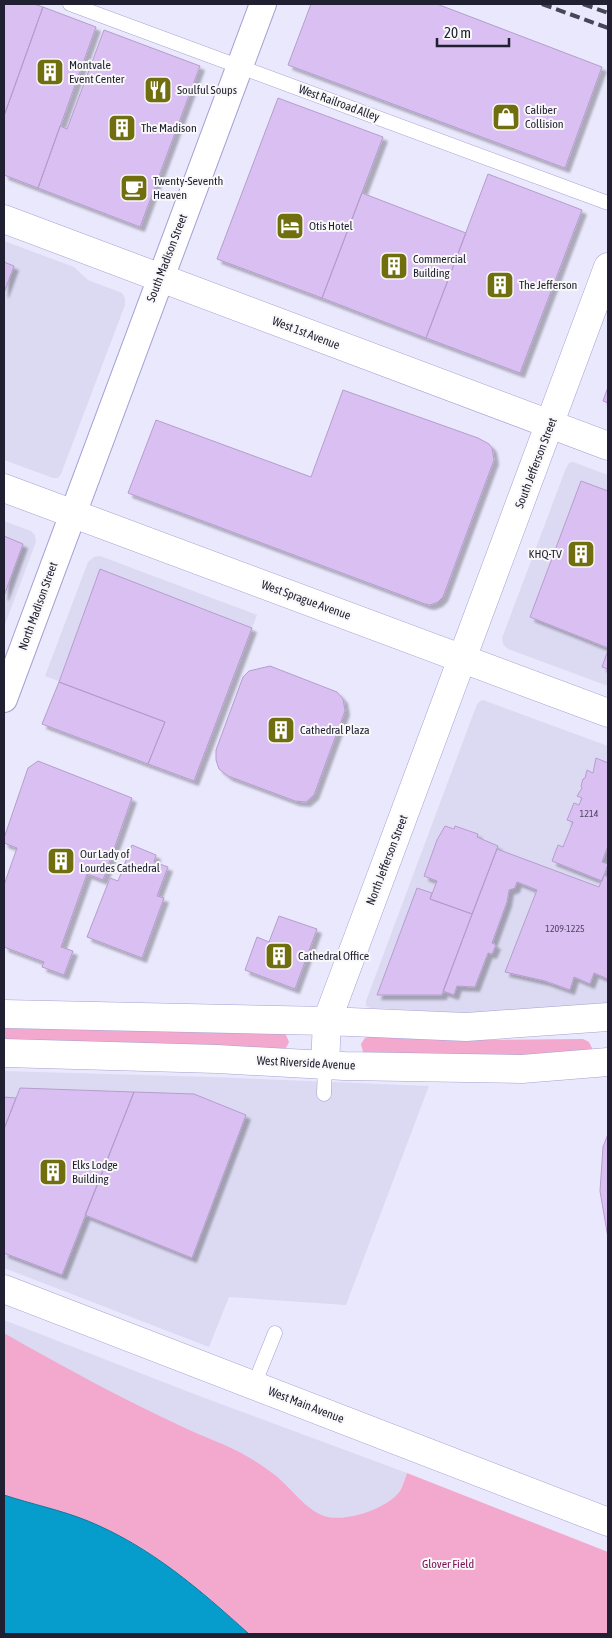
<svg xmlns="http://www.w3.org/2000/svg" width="612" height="1638" font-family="'Asap Condensed',sans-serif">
  <defs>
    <filter id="shadow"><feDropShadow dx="4.5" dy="4.5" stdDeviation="1" flood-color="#0004"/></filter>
  </defs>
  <rect width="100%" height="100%" fill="#eae8fd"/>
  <path fill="#dcdaf2" d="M4,241L74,267L88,280L122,293L125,298V305L61,474L58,478H53L4,460Z
    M573,462L608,475V686L508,649L503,644L502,638L566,468L569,463Z
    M4,521L31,531L35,535L36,542L4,627Z
    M100,556L257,615L194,781L149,764L165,721L45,676L88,562L94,557Z
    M483,700L608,746V1007L539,1012L469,1013L370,1008L366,1006V1001L477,704L480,701Z
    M4,1071L211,1077L429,1086L346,1305L229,1297L209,1347L4,1268Z
    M4,1320L194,1394L407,1473L345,1634H249L200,1590L146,1550L87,1521L4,1495Z"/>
  <path fill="#f2a9cd" d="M4,1023L280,1031L286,1035L289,1042L285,1050L4,1044Z
    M373,1035L467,1040L583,1039L589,1042L592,1048L590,1054L584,1058L371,1057L363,1052L361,1044L365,1038Z
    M4,1333C63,1367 123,1399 185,1428C204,1437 225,1444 243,1454C254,1460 266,1468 275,1475C291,1488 305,1509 324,1516C345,1523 387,1509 400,1491C403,1486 405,1478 407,1473L608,1552V1634H249C199,1589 151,1547 88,1521C61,1510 31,1504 4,1495Z"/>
  <path fill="#069dcc" stroke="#0e779e" d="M4,1495C31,1504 61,1510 88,1521C151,1547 199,1589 249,1634H4Z"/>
  <path fill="#dabff3" stroke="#b59dcb" filter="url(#shadow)" d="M4,4H34L43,7L4,116Z
    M311,4H437L602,67L565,168L288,65Z
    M43,7L96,27L38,188L4,175V116Z
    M104,30L200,66L140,227L38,188L60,126L67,129Z
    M278,98L383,137L322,298L217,259Z
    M488,174L582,210L520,373L426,338Z
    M362,193L466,233L426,338L322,298Z
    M4,262L14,266L4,293Z
    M608,387V403L603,401Z
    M343,390L478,438L489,444L492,448L494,460L443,597L438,602L430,605L425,604L128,493L156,420L311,477Z
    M581,481L608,491V648L530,617Z
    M4,536L23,544L4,596Z
    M100,569L252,628L194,781L148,764L165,722L59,682Z
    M608,650V669L602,667Z
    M270,666L337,692L343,699L345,711L314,795L306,802L295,801L228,776L219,769L216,760V750L243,677L249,671Z
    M59,682L165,722L148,764L42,724Z
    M596,758L608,763V846L602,862L608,864L602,881L552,861L558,845L563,847L573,822L567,820L574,803L579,805L582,798L577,796L582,788L581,786L583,779L585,778L587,770L593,773Z
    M38,761L132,798L103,880L87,874L61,947L73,951L64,975L42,967L44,962L4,947V885L17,848L4,843V838L28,768Z
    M445,826L454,829L455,826L478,834L477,837L498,846L472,914L430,899L437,881L424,876L437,840Z
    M132,845L156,855L154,862L168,867L157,896L164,898L142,958L87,937L110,878L118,881Z
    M497,849L599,887L604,875L608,877V979L594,973L590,984L574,977L570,990L545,981L505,972L537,890L517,882L515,888L509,890L507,902L492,943L496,945L492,954L488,953L475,987L457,986L454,995L443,991Z
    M417,888L432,893L430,899L472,914L442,995H377Z
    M279,916L317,929L295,989L245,970L257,937L269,942Z
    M20,1088L134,1092L62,1275L4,1253V1129Z
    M134,1092L194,1094L246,1115L192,1258L85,1215Z
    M4,1097L16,1098L4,1129Z
    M608,1134V1238L600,1191L603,1147Z"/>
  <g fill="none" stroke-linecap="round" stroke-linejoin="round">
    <defs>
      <path id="lane" d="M70,4L608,203
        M324,1094L325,1065
        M254,1385L275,1333"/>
      <path id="street" d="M4,699L263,4"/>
      <path id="secondary" d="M4,219L608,446
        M4,488L608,713
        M4,1014L327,1021L466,1027L608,1017
        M4,1053L217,1059L344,1066L522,1069L608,1062
        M325,1065L327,1021L608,267
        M4,1289L608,1522"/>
    </defs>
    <use href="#lane" stroke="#a5a0d2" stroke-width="15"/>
    <use href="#street" stroke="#a5a0d2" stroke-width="28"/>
    <use href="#secondary" stroke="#a5a0d2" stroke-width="29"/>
    <use href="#lane" stroke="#fff" stroke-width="14"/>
    <use href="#street" stroke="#fff" stroke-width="26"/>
    <use href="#secondary" stroke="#fff" stroke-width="28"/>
    <path stroke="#474558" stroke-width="4" stroke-dasharray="10 5" stroke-linecap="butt" d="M542,4L608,28
      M583,4L608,13"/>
  </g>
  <defs>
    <symbol id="building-square" viewBox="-11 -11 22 22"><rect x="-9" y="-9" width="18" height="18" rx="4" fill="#706e0f" stroke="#f8f8f8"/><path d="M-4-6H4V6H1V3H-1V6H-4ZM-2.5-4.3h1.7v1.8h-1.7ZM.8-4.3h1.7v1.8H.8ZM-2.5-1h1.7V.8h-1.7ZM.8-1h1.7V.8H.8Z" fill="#fff"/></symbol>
    <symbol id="restaurant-square" viewBox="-11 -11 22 22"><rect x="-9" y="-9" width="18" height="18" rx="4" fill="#706e0f" stroke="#f8f8f8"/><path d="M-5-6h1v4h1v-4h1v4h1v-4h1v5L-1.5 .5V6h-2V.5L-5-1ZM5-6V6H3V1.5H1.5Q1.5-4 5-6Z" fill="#fff"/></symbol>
    <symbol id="shop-square" viewBox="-11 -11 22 22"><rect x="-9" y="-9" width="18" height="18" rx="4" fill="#706e0f" stroke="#f8f8f8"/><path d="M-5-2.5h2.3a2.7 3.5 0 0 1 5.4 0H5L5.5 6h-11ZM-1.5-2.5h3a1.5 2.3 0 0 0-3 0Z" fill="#fff"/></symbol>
    <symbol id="cafe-square" viewBox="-11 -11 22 22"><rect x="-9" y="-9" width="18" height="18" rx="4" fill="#706e0f" stroke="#f8f8f8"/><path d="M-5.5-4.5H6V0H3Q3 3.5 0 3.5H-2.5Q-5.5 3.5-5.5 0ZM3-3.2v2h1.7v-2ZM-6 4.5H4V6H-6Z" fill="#fff"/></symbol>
    <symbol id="hotel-square" viewBox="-11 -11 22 22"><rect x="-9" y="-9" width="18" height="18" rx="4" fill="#706e0f" stroke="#f8f8f8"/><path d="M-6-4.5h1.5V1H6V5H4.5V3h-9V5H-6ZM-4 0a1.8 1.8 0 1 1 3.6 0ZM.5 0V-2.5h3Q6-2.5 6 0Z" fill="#fff"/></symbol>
  </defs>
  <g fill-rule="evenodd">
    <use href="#building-square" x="34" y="56" width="32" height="32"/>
    <use href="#restaurant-square" x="142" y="74" width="32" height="32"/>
    <use href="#shop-square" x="490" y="101" width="32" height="32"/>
    <use href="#building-square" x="106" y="112" width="32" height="32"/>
    <use href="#cafe-square" x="118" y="172" width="32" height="32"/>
    <use href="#hotel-square" x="274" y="210" width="32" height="32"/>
    <use href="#building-square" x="378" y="250" width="32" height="32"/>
    <use href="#building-square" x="484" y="269" width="32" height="32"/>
    <use href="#building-square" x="565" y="538" width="32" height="32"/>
    <use href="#building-square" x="265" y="714" width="32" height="32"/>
    <use href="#building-square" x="45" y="845" width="32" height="32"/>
    <use href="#building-square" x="263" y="940" width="32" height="32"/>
    <use href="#building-square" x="37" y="1156" width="32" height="32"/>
  </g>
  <g text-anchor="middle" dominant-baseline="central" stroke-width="4" stroke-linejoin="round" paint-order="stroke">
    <g font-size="10" fill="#4f4762">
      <text x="589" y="813">1214</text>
      <text x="565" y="928">1209-1225</text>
    </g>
    <g font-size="12" fill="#211f32" stroke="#f8f8f8" text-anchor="start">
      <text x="69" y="65">Montvale<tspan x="69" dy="14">Event Center</tspan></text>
      <text x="177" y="90">Soulful Soups</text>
      <text x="525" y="110">Caliber<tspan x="525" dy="14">Collision</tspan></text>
      <text x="141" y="128">The Madison</text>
      <text x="153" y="181">Twenty-Seventh<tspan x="153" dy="14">Heaven</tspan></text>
      <text x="309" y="226">Otis Hotel</text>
      <text x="413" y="259">Commercial<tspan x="413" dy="14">Building</tspan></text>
      <text x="519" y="285">The Jefferson</text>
      <text x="562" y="554" text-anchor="end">KHQ-TV</text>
      <text x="300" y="730">Cathedral Plaza</text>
      <text x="80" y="854">Our Lady of<tspan x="80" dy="14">Lourdes Cathedral</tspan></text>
      <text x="298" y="956">Cathedral Office</text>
      <text x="72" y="1165">Elks Lodge<tspan x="72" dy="14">Building</tspan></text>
    </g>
    <g font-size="12" fill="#211f32" stroke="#f8f8f8">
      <text transform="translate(339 103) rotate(20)">West Railroad Alley</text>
      <text transform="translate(167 258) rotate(-69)">South Madison Street</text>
      <text transform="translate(306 333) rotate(21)">West 1st Avenue</text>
      <text transform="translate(536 463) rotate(-69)">South Jefferson Street</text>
      <text transform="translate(306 600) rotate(20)">West Sprague Avenue</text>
      <text transform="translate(38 606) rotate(-70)">North Madison Street</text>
      <text transform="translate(387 860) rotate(-69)">North Jefferson Street</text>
      <text transform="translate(306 1063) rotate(3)">West Riverside Avenue</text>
      <text transform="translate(306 1405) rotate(21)">West Main Avenue</text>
    </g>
    <g font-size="12" fill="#7e0d55" stroke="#f8f8f8">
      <text x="448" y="1564">Glover Field</text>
    </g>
  </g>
  <rect width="612" height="1638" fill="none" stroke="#211f32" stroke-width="10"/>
  <path d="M437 38v8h72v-8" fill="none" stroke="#211f32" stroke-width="2.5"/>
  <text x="444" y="38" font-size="15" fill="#211f32" stroke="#f8f8f8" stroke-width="4" paint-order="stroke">20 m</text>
</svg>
